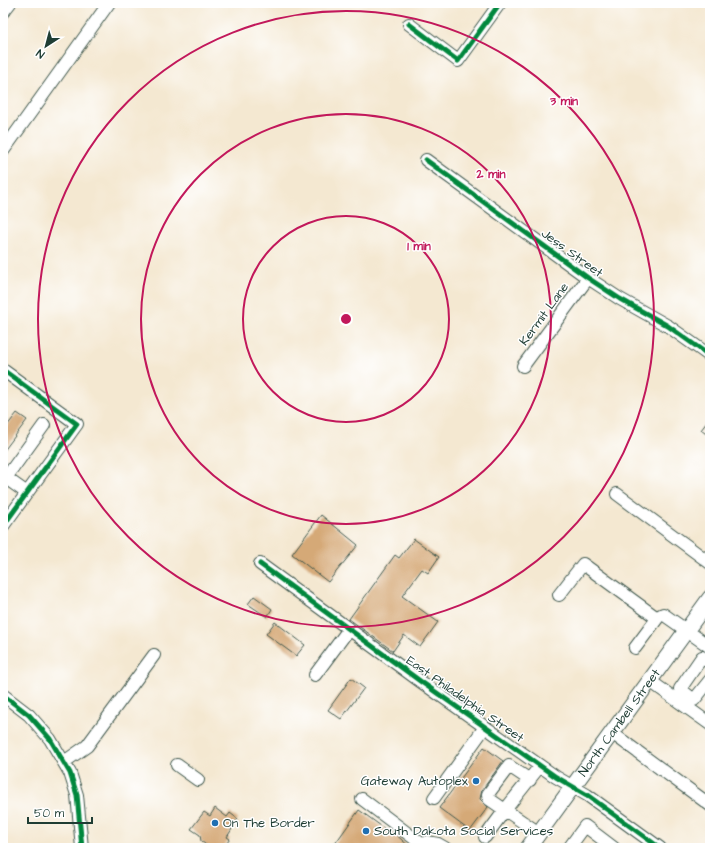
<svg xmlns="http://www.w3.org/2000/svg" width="713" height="851" font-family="'Architects Daughter',sans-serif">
  <rect width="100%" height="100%" fill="#fff"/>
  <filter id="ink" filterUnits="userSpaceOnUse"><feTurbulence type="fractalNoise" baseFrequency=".025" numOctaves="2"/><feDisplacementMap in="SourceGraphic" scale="8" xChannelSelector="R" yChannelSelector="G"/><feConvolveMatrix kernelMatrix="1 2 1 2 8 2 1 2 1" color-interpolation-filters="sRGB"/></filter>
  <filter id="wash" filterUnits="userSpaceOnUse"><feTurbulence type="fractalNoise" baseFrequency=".012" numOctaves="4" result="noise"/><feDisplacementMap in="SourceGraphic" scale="16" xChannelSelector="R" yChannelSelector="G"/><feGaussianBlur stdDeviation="0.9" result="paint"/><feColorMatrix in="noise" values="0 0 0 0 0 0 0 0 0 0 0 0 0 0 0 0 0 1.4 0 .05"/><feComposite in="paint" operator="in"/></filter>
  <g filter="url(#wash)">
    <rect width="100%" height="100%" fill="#f4e8d1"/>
    <g id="blocks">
      <path fill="#d5a977" d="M17,413L27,420L3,452V431Z
        M710,418V437L701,430Z
        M321,515L358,545L328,582L292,554Z
        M414,539L439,557L428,573L422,569L402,596L438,622L420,647L404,635L393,651L349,619L395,555L399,558Z
        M254,596L272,609L267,617L248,604Z
        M275,622L305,645L296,656L266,634Z
        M351,678L364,688L341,719L328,710Z
        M484,747L503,761L482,790L480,799L488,807L470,831L439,808Z
        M215,808L227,817L230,813L238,819L231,828L232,829L227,837L230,839L223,848H210L201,841L200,835L191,829L204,812L210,816Z
        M359,810L392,834L393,832L411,848H332Z"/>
    </g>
  </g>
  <g filter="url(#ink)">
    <use href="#blocks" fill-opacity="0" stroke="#3f574c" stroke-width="1"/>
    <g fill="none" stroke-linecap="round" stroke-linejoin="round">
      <defs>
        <path id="minor" d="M3,12L10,3
          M409,24L458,61L500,3
          M3,151L109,3
          M426,160L588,278L620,299L668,326L710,356
          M523,366L588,278
          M3,370L77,424L3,526
          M6,478L27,493
          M3,482L44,425
          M617,494L710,563
          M260,564L420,681L556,777L587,795L660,848
          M559,595L583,564L657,618
          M635,648L659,616L663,614L710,647
          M710,663L702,657L680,689L694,700L710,680
          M315,675L349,629
          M650,681L710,724
          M3,695L29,715L50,739L70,773L77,795L82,848
          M612,733L710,805
          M64,762L87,746L154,655
          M177,765L198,780
          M530,780L509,766L488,794L489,799L505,810L540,766
          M434,798L485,727
          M362,799L423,845
          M485,837L505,810L539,833
          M418,848L427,842L438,844L445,848
          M569,848L585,826L614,848"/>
        <g id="major">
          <path id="s1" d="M528,848L710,598"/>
        </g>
      </defs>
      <use href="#minor" stroke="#3f574c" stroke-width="14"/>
      <use href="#major" stroke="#3f574c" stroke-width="17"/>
      <use href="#minor" stroke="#fff" stroke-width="12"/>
      <use href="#major" stroke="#fff" stroke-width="15"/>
      <defs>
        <path id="cycleway" d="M409,24L458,61L500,3
          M426,160L588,278L620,299L668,326L710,356
          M3,370L77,424L3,526
          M260,564L420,681L556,777L587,795L660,848
          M3,695L29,715L50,739L70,773L77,795L82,848"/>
      </defs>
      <use href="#cycleway" stroke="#fff" stroke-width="8"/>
      <use href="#cycleway" stroke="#00873e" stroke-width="5"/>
    </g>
  </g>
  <g fill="none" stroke="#c2185b" stroke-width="2">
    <circle cx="346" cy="319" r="103"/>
    <circle cx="346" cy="319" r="205"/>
    <circle cx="346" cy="319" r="308"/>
  </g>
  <g fill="#1f6fb2" stroke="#fff" stroke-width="1.5">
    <circle cx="476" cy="781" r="4"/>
    <circle cx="215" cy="823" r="4"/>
    <circle cx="366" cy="831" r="4"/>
  </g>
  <g text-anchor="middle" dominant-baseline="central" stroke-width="3" stroke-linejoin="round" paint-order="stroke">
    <g font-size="13" fill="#1f3d34" stroke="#fff">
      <text transform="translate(572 253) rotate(36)">Jess Street</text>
      <text transform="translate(544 314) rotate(-54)">Kermit Lane</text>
      <text transform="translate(465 699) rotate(35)">East Philadelphia Street</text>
      <text stroke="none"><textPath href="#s1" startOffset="155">North Cambell Street</textPath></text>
    </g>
    <g font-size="13" fill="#1f3d34" stroke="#fff" text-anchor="start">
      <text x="468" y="781" text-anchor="end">Gateway Autoplex</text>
      <text x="223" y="823">On The Border</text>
      <text x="374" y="831">South Dakota Social Services</text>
    </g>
  </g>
  <circle cx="346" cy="319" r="6" fill="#c2185b" stroke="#fff" stroke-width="2"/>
  <g font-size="12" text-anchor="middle" font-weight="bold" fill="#c2185b" stroke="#fff" stroke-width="3" stroke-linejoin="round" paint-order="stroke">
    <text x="564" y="105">3 min</text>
    <text x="491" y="178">2 min</text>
    <text x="419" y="250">1 min</text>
  </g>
  <rect width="713" height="851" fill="none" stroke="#fff" stroke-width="16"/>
  <g transform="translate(46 46) rotate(216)" stroke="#ffffff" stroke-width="3" paint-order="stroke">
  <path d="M0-3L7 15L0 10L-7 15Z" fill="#1f3d34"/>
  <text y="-6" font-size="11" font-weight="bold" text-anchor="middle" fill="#1f3d34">N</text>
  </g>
  <path d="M28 817v6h64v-6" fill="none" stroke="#1f3d34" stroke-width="2"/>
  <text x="34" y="817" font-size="12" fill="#1f3d34" stroke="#ffffff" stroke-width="3" paint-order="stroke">50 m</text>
</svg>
